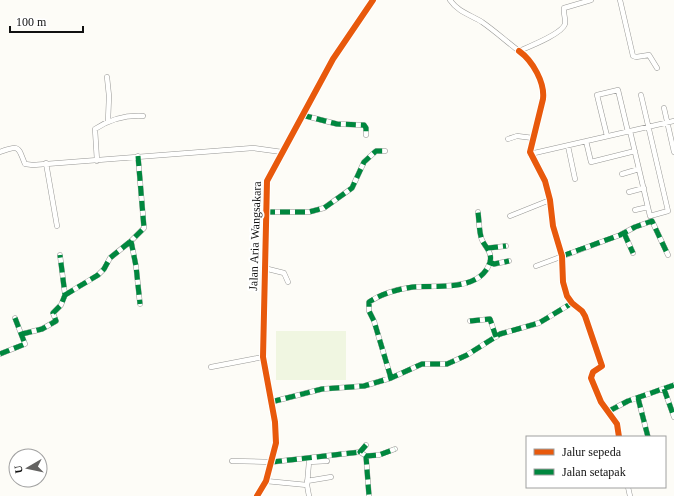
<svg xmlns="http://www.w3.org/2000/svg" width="674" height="496" font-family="Georgia,serif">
  <rect width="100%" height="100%" fill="#fdfcf7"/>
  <path fill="#f0f6e1" d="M276,331H346V380H276Z"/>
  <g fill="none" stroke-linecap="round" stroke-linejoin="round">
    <defs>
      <path id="minor" d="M450,0C458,12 471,15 482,22C495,31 507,42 519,51C528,47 562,34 565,24C566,19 563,13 564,8L591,0
        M620,0L633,56L636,57L649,55L657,68
        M519,51C533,61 545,83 543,99L530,152L545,181L550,200L553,226L562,256L563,282L567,296L572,303L582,311L585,316L602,366L593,372L591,378L601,402L617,424L619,437
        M107,77L109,96L108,121
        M664,108L674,152
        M302,115L337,124L364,125L366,128V135
        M630,131L650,216L668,211L641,95
        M607,136L597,95L618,90L628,132
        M508,139L517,136L533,138
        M586,141L591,162L635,151
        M568,146L575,179
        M0,152C21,144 18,148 25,164L33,165L253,148L282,152
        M530,154L674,121
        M138,156L144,228L131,241L136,266L140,304
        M97,161L95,129C109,120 126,115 143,116
        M46,163L57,226
        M622,174L639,169
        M629,192L644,188
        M635,210L648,207
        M265,212H309L324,208L352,188L364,162L376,151H385
        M510,216L550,200
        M624,233L633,253
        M488,248L506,246
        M490,262L494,264L509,261
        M536,266L620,235L635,227L652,221L668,255
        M264,268L284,273L288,282
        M65,295L98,275L104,269L110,258L131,241
        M470,321L490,319L496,337
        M22,334L42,329L56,321L53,313L61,305L65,295L60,255
        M0,354L25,344L15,318
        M211,367L263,357
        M391,378L374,321L369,311V302C381,294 398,289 413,287C436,285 481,292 490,262C493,251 483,246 481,237C479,229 479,220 478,212
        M664,389L674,417
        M638,398L648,437
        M271,402L322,389L364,386L391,378L422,364H447L467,355L500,334L539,323L572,303
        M609,411L628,401L674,385
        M366,445L360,452L366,456L369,496
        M366,456L379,455L395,449
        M232,461L272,462L360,452
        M266,481L307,485L309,496
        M307,481L331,477
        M307,485L309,462L327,461
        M628,487L630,496"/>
      <path id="tertiary" d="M257,496L266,481L276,443L275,422L263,357L267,181L333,59L373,0"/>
    </defs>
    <use href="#minor" stroke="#979795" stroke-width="5.5"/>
    <use href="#tertiary" stroke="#979795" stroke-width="6"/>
    <use href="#minor" stroke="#fffffe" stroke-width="4.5"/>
    <use href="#tertiary" stroke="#fffffe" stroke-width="5.5"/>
    <path stroke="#00873e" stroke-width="5" stroke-dasharray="10 5" stroke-linecap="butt" d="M302,115L337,124L364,125L366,128V135
      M138,156L144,228L131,241L136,266L140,304
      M265,212H309L324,208L352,188L364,162L376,151H385
      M624,233L633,253
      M488,248L506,246
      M562,256L620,235L635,227L652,221L668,255
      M490,262L494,264L509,261
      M65,295L98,275L104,269L110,258L131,241
      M470,321L490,319L496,337
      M22,334L42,329L56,321L53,313L61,305L65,295L60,255
      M0,354L25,344L15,318
      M391,378L374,321L369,311V302C381,294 398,289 413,287C436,285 481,292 490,262C493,251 483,246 481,237C479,229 479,220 478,212
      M664,389L674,417
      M638,398L648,437
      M271,402L322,389L364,386L391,378L422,364H447L467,355L500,334L539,323L572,303
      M609,411L628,401L674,385
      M366,445L360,452L366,456L369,496
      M366,456L379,455L395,449
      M272,462L360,452"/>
    <defs>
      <path id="cycleway" d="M519,51C533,61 545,83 543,99L530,152L545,181L550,200L553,226L562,256L563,282L567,296L572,303L582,311L585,316L602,366L593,372L591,378L601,402L617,424L619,437
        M257,496L266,481L276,443L275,422L263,357L267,181L333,59L373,0"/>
    </defs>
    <use href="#cycleway" stroke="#fff" stroke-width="8"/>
    <use href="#cycleway" stroke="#e8590c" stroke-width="6"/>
  </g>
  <g text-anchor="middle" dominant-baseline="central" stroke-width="4" stroke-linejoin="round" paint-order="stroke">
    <g font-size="12" fill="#111" stroke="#fff">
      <text transform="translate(255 236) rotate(-88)">Jalan Aria Wangsakara</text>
    </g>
  </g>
  <rect x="526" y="436" width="140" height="52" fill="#ffffff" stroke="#a0a0a0"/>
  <rect x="534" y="449" width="20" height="6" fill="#e8590c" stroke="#a0a0a0"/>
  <text x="562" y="456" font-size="12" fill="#111111">Jalur sepeda</text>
  <rect x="534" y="469" width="20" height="6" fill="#00873e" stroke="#a0a0a0"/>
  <text x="562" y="476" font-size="12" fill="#111111">Jalan setapak</text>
  <g transform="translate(28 468) rotate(261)"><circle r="19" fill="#ffffff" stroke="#a0a0a0"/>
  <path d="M0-3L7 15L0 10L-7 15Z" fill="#646362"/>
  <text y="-6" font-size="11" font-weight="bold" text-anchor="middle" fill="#111111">U</text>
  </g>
  <path d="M10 26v6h73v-6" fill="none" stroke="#111111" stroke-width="2"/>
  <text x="16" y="26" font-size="12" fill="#111111" stroke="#ffffff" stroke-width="3" paint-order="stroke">100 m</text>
</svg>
